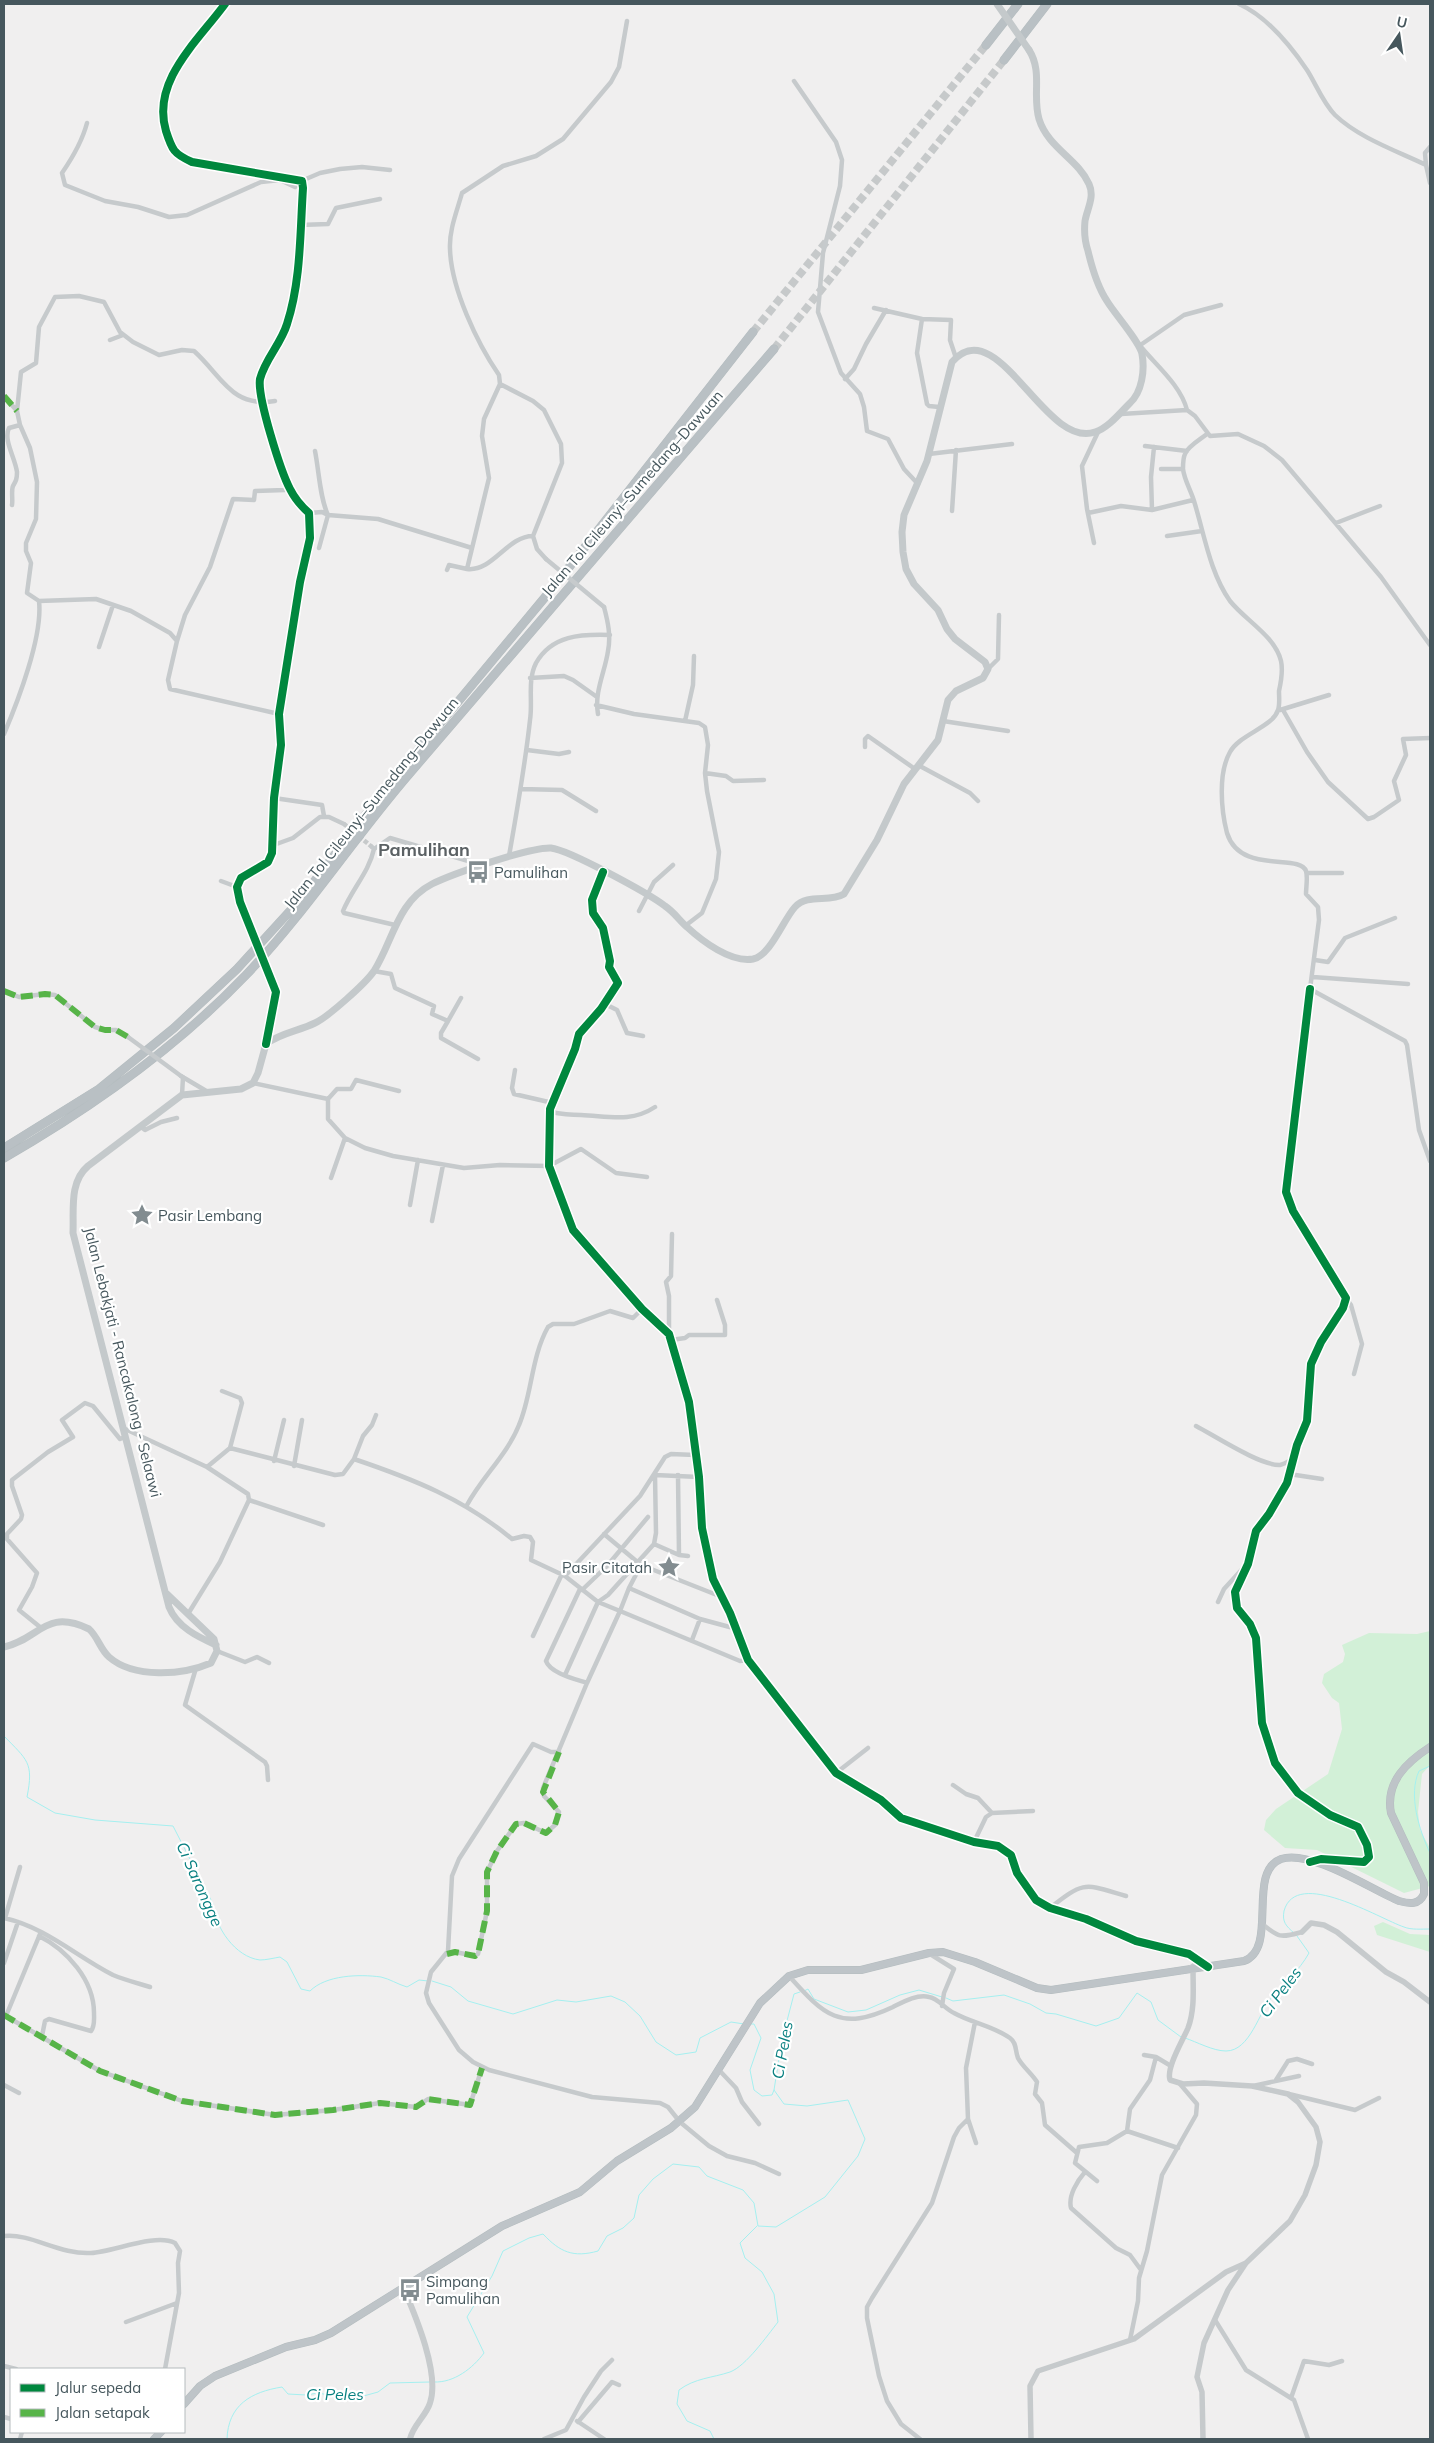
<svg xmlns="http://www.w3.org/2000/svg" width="1434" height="2443" font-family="Mulish,sans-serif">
  <rect width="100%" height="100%" fill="#f0efef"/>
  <path fill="#d2f0d7" d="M1430,1631V1765L1422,1774L1418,1812L1420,1830L1430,1848V1886L1404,1893L1317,1850L1285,1848L1264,1830L1266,1820L1276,1809L1328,1774L1342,1729L1339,1703L1332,1698L1322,1683L1324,1674L1343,1662L1345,1654L1342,1645L1369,1633L1417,1634Z
    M1383,1922L1410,1934L1430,1935V1952L1377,1935L1374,1926Z"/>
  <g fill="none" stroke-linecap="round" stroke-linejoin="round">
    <path stroke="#a5f0f0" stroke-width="1" d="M4,1736C27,1760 34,1762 27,1797L55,1813L95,1820L173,1826L213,1904C215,1927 235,1957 260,1960C266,1960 274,1958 280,1957L287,1962L301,1989L310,1991C326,1975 359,1974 381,1977C390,1979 397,1984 407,1987L419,1980L428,1981
      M1430,1766L1419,1771C1408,1795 1419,1830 1430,1853
      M1294,1933C1286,1926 1282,1922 1284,1911C1296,1867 1380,1919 1404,1927C1411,1930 1422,1929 1430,1929
      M432,1981L451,1987L468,2001L513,2014L557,2000L576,2002L611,1996L625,2002L640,2016L656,2042L676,2055L696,2052L700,2038L731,2022L744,2024
      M804,1991L808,1989L814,1999L848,2012L866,2010L900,1995L919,1990L942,1997
      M946,1998L953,2001L1004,1995L1030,2004L1046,2013L1056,2014L1096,2026L1119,2018L1137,1993L1151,2002L1158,2020L1181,2037
      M751,2024H754L761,2038L750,2070L754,2090L762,2096L772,2095L774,2090
      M1185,2038C1197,2042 1213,2051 1226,2051C1250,2051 1259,2012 1272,1997C1285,1982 1299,1971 1309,1953L1297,1936
      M434,2382C454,2383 473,2368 484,2353L467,2317L492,2276L503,2251L529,2238L543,2234C560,2252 573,2258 598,2251L607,2236L623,2228L634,2218L639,2195L653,2179L673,2164L699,2167L707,2176L743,2190L754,2203L758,2226L776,2227L825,2197L858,2156L865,2139L848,2100L807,2106L784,2104L774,2090L782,2040L794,1994L800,1992
      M227,2439C228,2405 251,2392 282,2387L288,2394L306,2395L318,2393L345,2398L360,2397L378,2392L390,2383L430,2382
      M714,2439L710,2431L687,2421L677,2404L679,2390C695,2378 712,2378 730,2372C746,2366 767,2336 778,2322L774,2294L762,2272L745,2258L740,2243L757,2226"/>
    <path stroke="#c6c9ca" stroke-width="4.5" stroke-dasharray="4.5 2" stroke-linecap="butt" d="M344,824L372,847"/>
    <path stroke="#c6c9ca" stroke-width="8" stroke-dasharray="8 4" stroke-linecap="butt" d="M753,332L986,45
      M774,349L1004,60"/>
    <defs>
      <path id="trunk" d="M184,2404L200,2386L215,2376L286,2347L315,2340L331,2333L502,2226L580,2192L617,2161L671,2128L695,2107L760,2003L789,1976L808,1970H861L929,1953L943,1952L975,1962L1037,1988L1051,1990L1244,1961C1279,1948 1246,1872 1281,1859C1311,1849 1372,1890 1399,1901C1410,1904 1419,1905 1424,1894V1883L1391,1813C1385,1782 1407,1762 1430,1747
        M154,2439L161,2432"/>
      <path id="motorway" d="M986,45L1018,4
        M1004,60L1047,4
        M4,1148L99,1089L174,1028L237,969L300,900L383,792L556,584L753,332
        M4,1158C91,1108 176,1048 246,975C306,912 353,839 410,773C531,632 652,490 774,349"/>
    </defs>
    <use href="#trunk" stroke="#b4bcbf" stroke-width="8"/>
    <use href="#motorway" stroke="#b4bcbf" stroke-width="9"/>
    <path stroke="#c6cacc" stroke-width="4.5" d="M225,4C198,41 151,81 166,131C172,150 174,154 192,162L302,181L303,188L297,279L290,312L287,326L267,360L260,380V396L286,481L299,504L309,513L310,538L300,582L279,714L281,745L274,798L272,853L268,862L241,878L237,887L240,902L247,917
      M1239,4C1266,16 1290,45 1307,70C1316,84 1323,103 1335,115C1359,138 1397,151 1426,165L1430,183
      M794,81L836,142L842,160L840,186L823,253L818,312L841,373L860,394L864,407L867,431L888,439L904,469L918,484
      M87,123C82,142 73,157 62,173L65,185L105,201L138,207L169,217L187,215L261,182L280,180L295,187L299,182L320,173L340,169L362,167L390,170
      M1426,165L1425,153L1430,147
      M300,225L328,224L336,208L380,199
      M874,308L922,319L917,353L927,404L929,406L939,407
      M922,319L951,320L950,340L956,358
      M110,340L123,335
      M1139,346L1184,315L1221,305
      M1142,348C1157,366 1181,386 1187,410
      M845,379L854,369L866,344L886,310
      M500,384L484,419L482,436L489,478L467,569C493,572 507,536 533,536
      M4,396L17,411
      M1121,414L1187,410L1195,416L1210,436L1238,434L1264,446L1282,460L1381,577L1430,645
      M1207,434C1201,439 1188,446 1185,454C1183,458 1183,465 1183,469C1184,479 1191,491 1194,501C1204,533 1210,573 1230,601C1245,620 1275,636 1281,661C1283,670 1281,682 1279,691C1279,697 1280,705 1278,710C1273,727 1240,734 1230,752C1218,773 1221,810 1227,833C1240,875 1300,853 1306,871C1308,877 1306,887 1306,894L1318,907L1319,920L1310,989L1405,1041L1407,1045L1419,1130L1430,1161
      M1145,446L1187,451
      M315,451C319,471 320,499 328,515L319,548
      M929,454L1012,444
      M1161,469H1183
      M12,505C13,500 11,490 13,486C16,481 17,479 17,472C15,457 3,440 9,428L20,425
      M1152,510L1151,477L1154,447
      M952,511L956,450
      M309,513L322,512L328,515L378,519L472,548
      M1088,513L1121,506L1152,510L1193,500
      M1336,523L1380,506
      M1167,536L1202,531
      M1094,543L1087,509L1082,466L1099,430
      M546,559L537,549L533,536L562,463L561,444L544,410L533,401L500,384L499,375C477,343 451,288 450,249C449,230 457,211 462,193L503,166L536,156L563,139L611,82L619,67L627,21
      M447,570L449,565L467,569
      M39,601L27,593L31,563L26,551V543L36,519L37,482L30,448L20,425L17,411L21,372L36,363L39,327L55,297L79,296L104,302L120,332L133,342L159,355L182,350L194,351C222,376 231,408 275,401
      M177,641L185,615L210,567L233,499L254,500L255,491L285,490L286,482
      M99,647L113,605
      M988,669L998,659L999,615
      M530,678L564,676L573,680L597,697
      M596,705L634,714L699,723L705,727L708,745L705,773L707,791L719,852L716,879L702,913L685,926
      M1280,710L1329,695
      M1283,710L1307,752L1328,782L1368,819L1374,817L1399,800L1394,781L1406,755L1403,739L1430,738
      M598,714C594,692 605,672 608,651C611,636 608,622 604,607
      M685,721L693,685L694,656
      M943,721L1008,731
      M4,734C18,701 43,636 39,601L96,599L131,611L170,633L177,641L168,680L170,689L279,714
      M865,747V739L868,736L915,769
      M527,750L559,754L569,752
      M918,765L970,793L978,801
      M705,773L726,776L733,781L764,780
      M521,789L562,790L596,811
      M274,798L322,805L324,816
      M271,846L293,838L320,817H329L344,824
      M372,847L374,849L390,838L482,865
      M374,849C369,872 352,889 343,911L344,913L395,925
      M509,856C517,811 525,766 530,720C533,701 527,681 536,663C552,635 581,634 610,635
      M603,872L592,900L593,913L603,928L610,961L609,967L618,983L601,1009L579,1034L575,1049L550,1109L549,1166L573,1230L642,1309L669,1334L689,1402L699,1477L702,1528L713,1579L730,1613L748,1660L836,1773L881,1800L901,1818L974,1842L998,1846L1011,1855L1017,1873L1036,1900L1050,1908L1086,1919L1136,1941L1189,1954L1207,1966
      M1307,873H1342
      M221,881L237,887
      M639,911L654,882L673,865
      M1315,960L1328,962L1345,938L1395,918
      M374,971L391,974L395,988L434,1006L432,1014L448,1021L441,1033V1038L478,1059
      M1313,977L1408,984
      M1310,989L1286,1192L1293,1211L1346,1298L1343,1308L1321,1342L1311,1364L1307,1421L1297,1445L1287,1483L1269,1514L1256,1531L1248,1564L1235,1592L1237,1608L1250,1624L1256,1638L1262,1723L1275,1763L1298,1793L1330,1815L1358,1827L1367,1845L1369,1857L1364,1862L1332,1859L1313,1860
      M4,991L19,997L45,994L55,995L95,1027L105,1030H116L128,1037
      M605,1004L617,1010L627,1033L643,1036
      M448,1021L461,998
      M266,1044L276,992
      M515,1070L512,1088L514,1094L553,1103
      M181,1076L208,1092
      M253,1083L328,1099V1119L345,1138L365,1148L393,1156L464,1168L500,1165L549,1166L581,1149L616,1173L647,1177
      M182,1095L183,1077
      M328,1099L337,1089H351L356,1080L399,1091
      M550,1112C561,1114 570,1115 581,1115C608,1116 631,1123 655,1107
      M141,1127L145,1130L161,1122L177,1118
      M331,1178L345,1138
      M410,1205L418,1160
      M432,1221L443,1165
      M1346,1298L1351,1305L1362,1344L1354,1374
      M669,1334V1296L666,1282L671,1276L672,1234
      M671,1340L685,1338L689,1335H725V1325L717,1300
      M222,1391L240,1398L242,1403L230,1448
      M1196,1426C1215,1436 1261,1466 1280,1465C1285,1464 1290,1460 1294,1458
      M123,1428L207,1467L230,1448L335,1475L343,1474L354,1459C413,1479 464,1499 512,1539L524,1536L530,1537L533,1542L531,1560L565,1576L640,1496L665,1457L671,1454L695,1455
      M354,1459L363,1436L372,1425L376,1415
      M274,1461L284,1420
      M294,1466L302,1420
      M1289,1474L1322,1479
      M678,1475L679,1555
      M249,1500L323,1525
      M467,1505C482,1477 507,1455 519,1425C532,1395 531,1357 548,1327L553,1324H574L610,1311L633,1318L642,1309
      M604,1534L641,1565L722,1597
      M688,1556L679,1555L654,1544L656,1533L655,1475L699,1477
      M565,1576L598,1602L608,1595L654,1544
      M629,1588L641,1565
      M582,1590L607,1566L648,1517
      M1218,1602L1224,1589L1245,1566
      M188,1614L220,1562L249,1500L248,1494L207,1467
      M40,1627L19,1610L32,1587L37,1573L7,1539V1534L21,1519L22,1515L12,1486V1480L48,1452L73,1437L62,1420L85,1403L93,1406L120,1439L125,1437
      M737,1629L700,1619L629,1588L620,1611L740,1661L748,1660
      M533,1636L562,1574
      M692,1640L700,1619
      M217,1651L245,1662L257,1657L269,1663
      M196,1668L185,1705L265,1762L267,1766L268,1780
      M565,1675L598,1602L620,1611L587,1683C575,1679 550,1673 546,1661L580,1589
      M559,1752H551L533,1744L459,1859L452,1876L448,1951L431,1972L426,1993L429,2003L459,2050L473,2062L489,2070L592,2097L660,2103L668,2107L680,2122L709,2146L727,2156L755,2163L779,2174
      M836,1773L868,1748
      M953,1785L966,1794L978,1798L992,1813
      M974,1842L986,1817L992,1813L1033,1811
      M1050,1908C1085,1880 1085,1884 1126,1896
      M4,1918C45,1927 76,1956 113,1975C125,1980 137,1983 150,1987
      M5,1918L20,1867
      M1261,1923C1279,1938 1280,1938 1302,1932
      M39,1936C67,1950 94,1980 94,2013C94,2019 95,2026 91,2031L49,2019L45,2021L42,2036
      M447,1954L455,1952L475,1956L478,1954L487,1911V1872L497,1851L516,1824L524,1823L546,1833L555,1825L559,1812L544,1796L543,1788L587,1683
      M930,1954L954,1969L944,1993L942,2006
      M4,1963L18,1922
      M1188,1969L1201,1960
      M789,1976C824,2015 840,2032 893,2007C903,2002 917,1994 929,1997C938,1998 945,2009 954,2013C972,2023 993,2026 1010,2038C1017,2043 1015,2051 1018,2058C1022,2066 1032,2074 1037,2082L1035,2094L1042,2103L1045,2125L1077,2153
      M4,2015L100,2071L182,2101L275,2115L333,2110L380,2103L416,2107L428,2099L470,2105L482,2068
      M6,2016L40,1934
      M975,2022L966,2068L968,2119L976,2143
      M1144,2055L1156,2057L1171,2066
      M719,2070L736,2088L742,2102L759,2124
      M1276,2080L1288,2061L1297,2059L1312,2064
      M4,2085L19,2093
      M1253,2086L1299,2076
      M1289,2094L1355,2110L1379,2098
      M1127,2131L1130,2109L1150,2080L1156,2057
      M1085,2172C1077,2181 1068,2196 1071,2208L1116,2248L1130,2255L1141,2270
      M1097,2181L1075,2163L1079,2147L1107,2143L1127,2131L1178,2148
      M4,2236C31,2233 60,2255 91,2253C113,2252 155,2233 175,2243L180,2251L178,2263L179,2293L165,2369
      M1215,2320L1246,2370L1294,2400L1308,2439
      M126,2322L177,2303
      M1130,2340L1138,2301L1139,2278L1147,2251L1162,2175L1196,2115L1197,2104L1180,2084
      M4,2366L16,2369
      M1291,2398L1304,2361L1329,2365L1342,2361
      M4,2417L11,2419
      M577,2421L604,2439
      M578,2422L612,2382L619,2385
      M20,2439L22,2432
      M544,2439L566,2430L584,2397L601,2371L612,2360
      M920,2439L901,2424L887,2401L879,2376L867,2318V2307L872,2298L932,2203L954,2137L959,2128L968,2119"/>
    <path stroke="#c6cacc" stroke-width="5.5" d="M1302,1932L1311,1923L1324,1925L1337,1932L1386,1972L1404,1982L1430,2002
      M1031,2439L1030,2386L1038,2371L1134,2339L1226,2272L1246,2263L1290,2221L1305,2195L1316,2165L1320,2142L1316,2127L1298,2102L1288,2094L1252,2086L1204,2083L1183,2084L1170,2080C1166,2068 1183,2040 1188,2028C1195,2010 1193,1988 1193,1969
      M1203,2439L1202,2392L1197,2377L1204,2343L1228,2290L1246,2263"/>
    <path stroke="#c7cbcd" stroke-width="6" d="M404,2289C416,2317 440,2374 430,2403C426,2416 413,2425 410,2439"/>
    <path stroke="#c4c9cb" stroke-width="7" d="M216,1645C198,1637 177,1627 169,1607L73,1233C74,1210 69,1182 88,1166L182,1095L241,1089L253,1083L258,1073L266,1044C280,1033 299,1031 315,1023C328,1017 366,983 374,971C393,941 397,902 432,884C452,874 530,847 551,848C569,850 648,893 665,906C674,912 679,920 687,927C702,941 731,963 753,959C771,955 783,920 795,907C808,893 829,903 844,894L877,840L904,784L938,740L948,700L956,691L983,678L988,669L985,662L955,639L947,629L938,610L914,584L906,569L903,552L902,532L904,515L927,461L952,362C998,310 1045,450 1095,432C1108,428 1120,413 1130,403C1142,392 1145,370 1142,354C1140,342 1114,313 1107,301C1097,286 1092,268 1088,251C1085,242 1084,231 1085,221C1087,209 1095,197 1089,184C1078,159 1048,148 1039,119C1032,95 1043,72 1029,50
      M4,1647C40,1639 45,1608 89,1629C98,1637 100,1649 109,1657C134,1679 183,1675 211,1663L217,1651L214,1639L167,1594"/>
    <use href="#trunk" stroke="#bec4c8" stroke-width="7"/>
    <use href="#motorway" stroke="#b9c0c4" stroke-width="8"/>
    <path stroke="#c6cacc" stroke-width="4.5" d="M546,559L604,607
      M247,917L276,992
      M128,1037L181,1076"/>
    <path stroke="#c4c9cb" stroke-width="7" d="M997,4L1029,50"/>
    <path stroke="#57b448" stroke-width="6" stroke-dasharray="12 6" stroke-linecap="butt" d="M4,396L17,411
      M4,991L19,997L45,994L55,995L95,1027L105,1030H116L128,1037
      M447,1954L455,1952L475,1956L478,1954L487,1911V1872L497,1851L516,1824L524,1823L546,1833L555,1825L559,1812L543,1792L559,1752
      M4,2015L100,2071L182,2101L275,2115L333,2110L380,2103L416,2107L428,2099L470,2105L482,2068"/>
    <defs>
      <path id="cycleway" d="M225,4C198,41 151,81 166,131C172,150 174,154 192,162L302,181L303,188C300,233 301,281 287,324C281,344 265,359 260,379C257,397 281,472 290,489C295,499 301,506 309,513L310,538L300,582L279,714L281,745L274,798L272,853L268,862L241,878L237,887L240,902L276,992L266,1044
        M603,872L592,900L593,913L603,928L610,961L609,967L618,983L601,1009L579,1034L575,1049L550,1109L549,1166L573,1230L642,1309L669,1334L689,1402L699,1477L702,1528L713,1579L730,1613L748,1660L836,1773L881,1800L901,1818L974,1842L998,1846L1011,1855L1017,1873L1036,1900L1050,1908L1086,1919L1136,1941L1189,1954L1208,1967
        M1310,989L1286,1192L1293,1211L1346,1298L1343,1308L1321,1342L1311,1364L1307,1421L1297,1445L1287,1483L1269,1514L1256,1531L1248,1564L1235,1592L1237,1608L1250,1624L1256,1638L1262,1723L1275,1763L1298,1793L1330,1815L1358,1827L1367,1845L1369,1857L1364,1862L1321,1859L1310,1862"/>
    </defs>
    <use href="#cycleway" stroke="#fff" stroke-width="11"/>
    <use href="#cycleway" stroke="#00873e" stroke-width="8"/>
  </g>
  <defs>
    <symbol id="bus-bare" viewBox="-9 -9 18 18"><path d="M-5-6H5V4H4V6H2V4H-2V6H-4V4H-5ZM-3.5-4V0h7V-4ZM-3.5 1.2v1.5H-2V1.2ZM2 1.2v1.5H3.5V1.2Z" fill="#828c90" stroke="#fff" stroke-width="2.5" paint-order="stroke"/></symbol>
    <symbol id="sight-bare" viewBox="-9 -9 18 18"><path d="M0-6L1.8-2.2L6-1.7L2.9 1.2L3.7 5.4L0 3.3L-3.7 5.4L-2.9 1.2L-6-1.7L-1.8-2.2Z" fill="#828c90" stroke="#fff" stroke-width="2.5" paint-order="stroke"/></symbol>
  </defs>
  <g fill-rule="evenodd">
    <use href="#bus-bare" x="462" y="856" width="32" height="32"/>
    <use href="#sight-bare" x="126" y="1199" width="32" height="32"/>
    <use href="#sight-bare" x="653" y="1551" width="32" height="32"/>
    <use href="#bus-bare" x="394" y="2274" width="32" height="32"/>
  </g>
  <g text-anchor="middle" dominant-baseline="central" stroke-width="4.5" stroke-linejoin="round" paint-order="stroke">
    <g font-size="15" fill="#46575d" stroke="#fff">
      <text transform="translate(632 493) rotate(-49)">Jalan Tol Cileunyi–Sumedang–Dawuan</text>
      <text transform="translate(371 803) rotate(-51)">Jalan Tol Cileunyi–Sumedang–Dawuan</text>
      <text transform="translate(123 1362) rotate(76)">Jalan Lebakjati - Rancakalong - Selaawi</text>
    </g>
    <g font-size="15" fill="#46575d" stroke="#fff" text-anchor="start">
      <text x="494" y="872">Pamulihan</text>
      <text x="158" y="1215">Pasir Lembang</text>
      <text x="652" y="1567" text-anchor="end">Pasir Citatah</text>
      <text x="426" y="2281">Simpang<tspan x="426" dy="17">Pamulihan</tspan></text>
    </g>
    <g font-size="16" font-style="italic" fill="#098081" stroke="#fff">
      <text transform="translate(200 1884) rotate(66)">Ci Sarongge</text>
      <text transform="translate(1280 1992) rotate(-53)">Ci Peles</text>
      <text transform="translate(782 2050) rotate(-80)">Ci Peles</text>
      <text x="335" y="2394">Ci Peles</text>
    </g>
    <g font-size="18" font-weight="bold" fill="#5b6164" stroke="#fff">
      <text x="424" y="849">Pamulihan</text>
    </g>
  </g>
  <rect width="1434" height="2443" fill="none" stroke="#46575d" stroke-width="10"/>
  <rect x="10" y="2368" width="175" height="65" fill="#ffffff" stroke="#b5bcbe"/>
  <rect x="20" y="2384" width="25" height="8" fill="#00873e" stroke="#b5bcbe"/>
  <text x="55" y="2393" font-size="15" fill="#46575d">Jalur sepeda</text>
  <rect x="20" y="2409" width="25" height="8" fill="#57b448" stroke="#b5bcbe"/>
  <text x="55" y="2418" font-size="15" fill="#46575d">Jalan setapak</text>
  <g transform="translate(1399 35) rotate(13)" stroke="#ffffff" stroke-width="4" paint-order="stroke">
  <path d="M0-4L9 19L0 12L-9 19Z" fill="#46575d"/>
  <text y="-8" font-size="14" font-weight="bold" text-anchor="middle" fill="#46575d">U</text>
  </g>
</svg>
